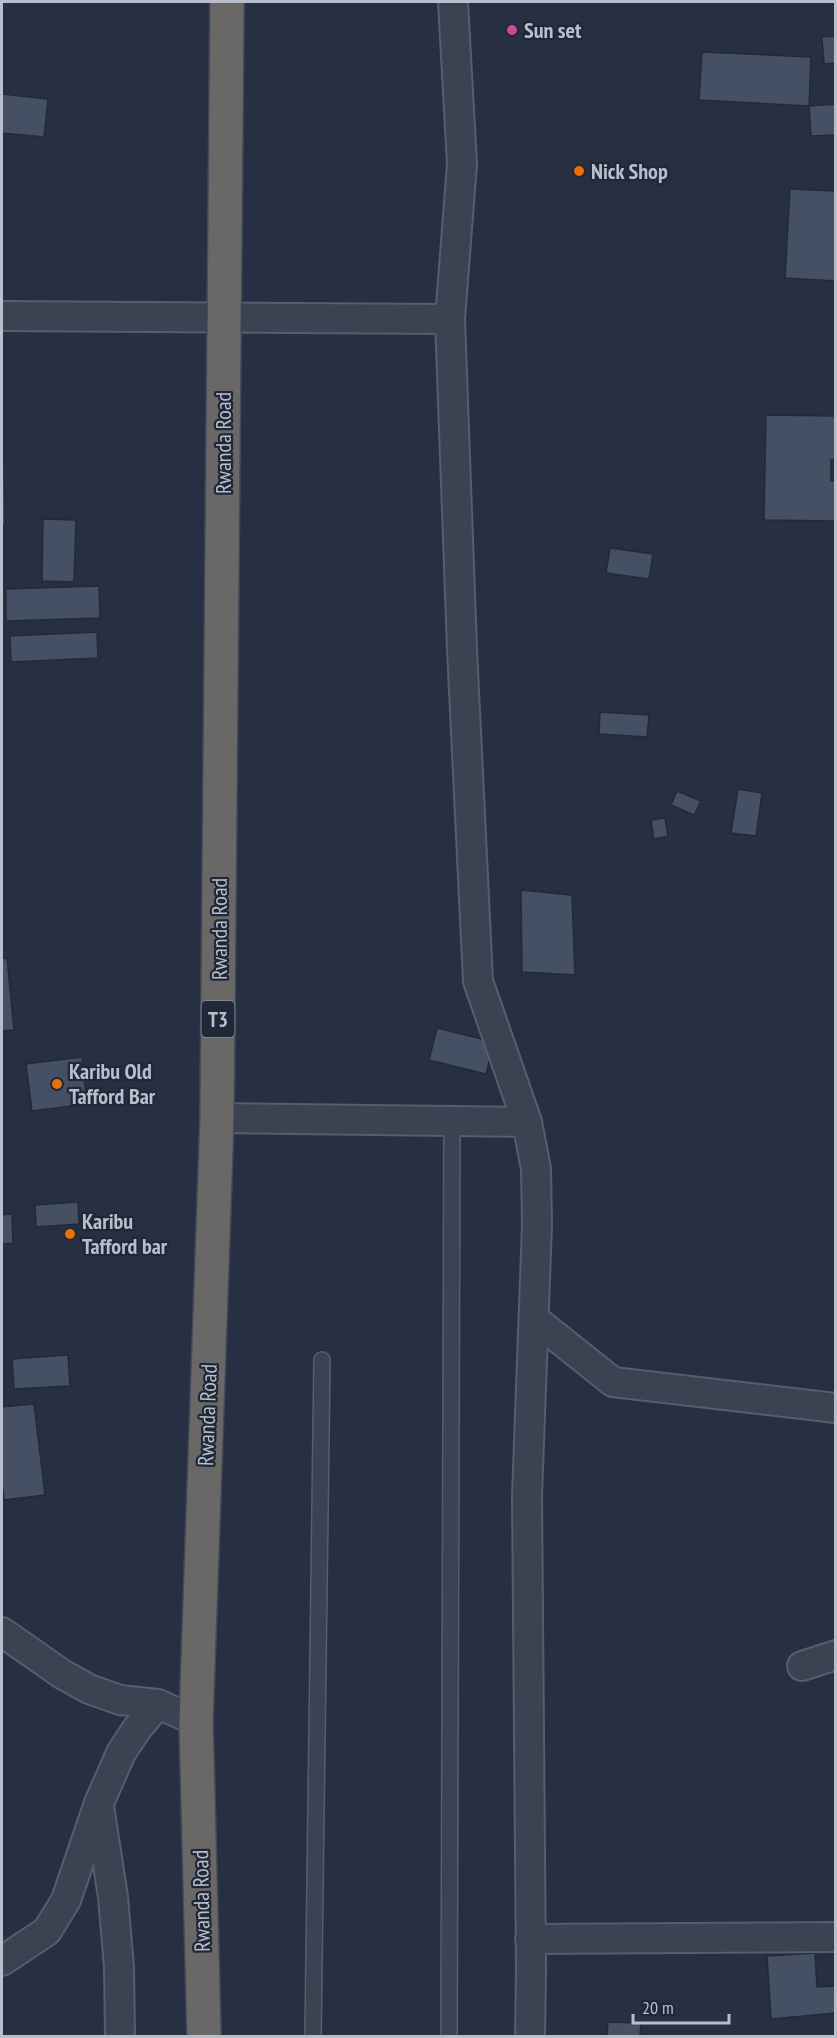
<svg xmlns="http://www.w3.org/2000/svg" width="837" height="2038" font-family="'PT Sans Narrow',sans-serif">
  <rect width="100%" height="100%" fill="#273043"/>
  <path fill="#465065" stroke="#222a3a" stroke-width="1.5" d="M836,36V63L824,64L822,37Z
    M702,52L811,57L809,106L699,100Z
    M2,94L48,99L44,137L2,133Z
    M836,104V135L811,136L809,106Z
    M790,189L836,191V281L785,278Z
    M766,415L836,416V460H831V481H836V521L764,520Z
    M2,459H4L5,525H2Z
    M43,519L76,520L74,582L42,581Z
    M610,548L653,554L649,579L606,573Z
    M99,586L100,618L6,621V589Z
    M97,632L98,658L11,662L10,636Z
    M600,712L649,715L647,737L599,734Z
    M738,789L762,793L756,836L731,833Z
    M677,791L701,801L694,815L671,805Z
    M665,818L668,836L654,839L651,820Z
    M521,890L572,895L575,975L522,972Z
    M7,958L14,1030L2,1031V959Z
    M437,1028L494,1042L486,1074L429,1060Z
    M82,1057L87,1104L32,1111L26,1064Z
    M82,1057L87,1104L32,1111L26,1064Z
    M78,1202L79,1224L36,1227L35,1205Z
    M78,1202L79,1224L36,1227L35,1205Z
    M12,1214L13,1243L2,1244V1215Z
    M68,1355L70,1386L14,1389L12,1359Z
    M34,1404L45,1495L4,1500L2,1482V1407Z
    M815,1953L817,1987L836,1986V2013L771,2019L767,1956Z
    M608,2022L641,2023L640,2036H607Z"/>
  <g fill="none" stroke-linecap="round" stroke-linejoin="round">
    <defs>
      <path id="service" d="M313,2036L322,1360
        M449,2036L452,1121"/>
      <path id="minor" d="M453,2L462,164L450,319L462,649L478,981L527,1122L536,1169L537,1225L527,1496L531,1971L530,2036
        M2,316L450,319
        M217,1118L527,1122
        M534,1319L613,1382L836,1408
        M2,1632L62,1674L89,1689L120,1700L158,1704L196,1721
        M802,1666L836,1655
        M99,1806L113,1897L119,1967L120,2036
        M530,1939L836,1937
        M2,1961L47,1931L66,1900L99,1803L121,1753L136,1730L158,1704"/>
      <path id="trunk" d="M204,2036L196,1721L217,1118L227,2"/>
    </defs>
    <use href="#service" stroke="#565e6d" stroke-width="18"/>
    <use href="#minor" stroke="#565e6d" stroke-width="32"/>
    <use href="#trunk" stroke="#434b5a" stroke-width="36"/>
    <use href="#service" stroke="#3b4353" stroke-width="15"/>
    <use href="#minor" stroke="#3b4353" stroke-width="28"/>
    <use href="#trunk" stroke="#696866" stroke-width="33"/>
  </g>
  <circle fill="#d1479c" stroke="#202838" stroke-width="2" cx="512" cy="30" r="6"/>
  <g fill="#e8710a" stroke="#202838" stroke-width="2">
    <circle cx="579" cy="171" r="6"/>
    <circle cx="57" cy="1084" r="6"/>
    <circle cx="70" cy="1234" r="6"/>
  </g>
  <g text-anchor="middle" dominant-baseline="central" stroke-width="4.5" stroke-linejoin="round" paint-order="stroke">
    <rect fill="#202838" stroke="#8a91a0" stroke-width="1.5" x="201.5" y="1001" width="33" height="36" rx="4.5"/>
    <g font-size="21" font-weight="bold" fill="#b8becc">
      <text x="218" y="1019">T3</text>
    </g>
    <g font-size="22" font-weight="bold" fill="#b8becc" stroke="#202838" text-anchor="start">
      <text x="524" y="30">Sun set</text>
      <text x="591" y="171">Nick Shop</text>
      <text x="69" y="1071">Karibu Old<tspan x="69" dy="25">Tafford Bar</tspan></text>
      <text x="82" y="1221">Karibu<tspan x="82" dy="25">Tafford bar</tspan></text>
    </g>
    <g font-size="22" fill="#b8becc" stroke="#202838">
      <text transform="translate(223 443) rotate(-90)">Rwanda Road</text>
      <text transform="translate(219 929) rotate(-90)">Rwanda Road</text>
      <text transform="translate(207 1415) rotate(-88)">Rwanda Road</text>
      <text transform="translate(201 1901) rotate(-91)">Rwanda Road</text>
    </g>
  </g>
  <rect width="837" height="2038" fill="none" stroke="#b8becc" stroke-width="6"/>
  <path d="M633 2014v9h96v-9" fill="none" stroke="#b8becc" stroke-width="3"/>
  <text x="642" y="2014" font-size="18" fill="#b8becc" stroke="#202838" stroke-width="4.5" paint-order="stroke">20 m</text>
</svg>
